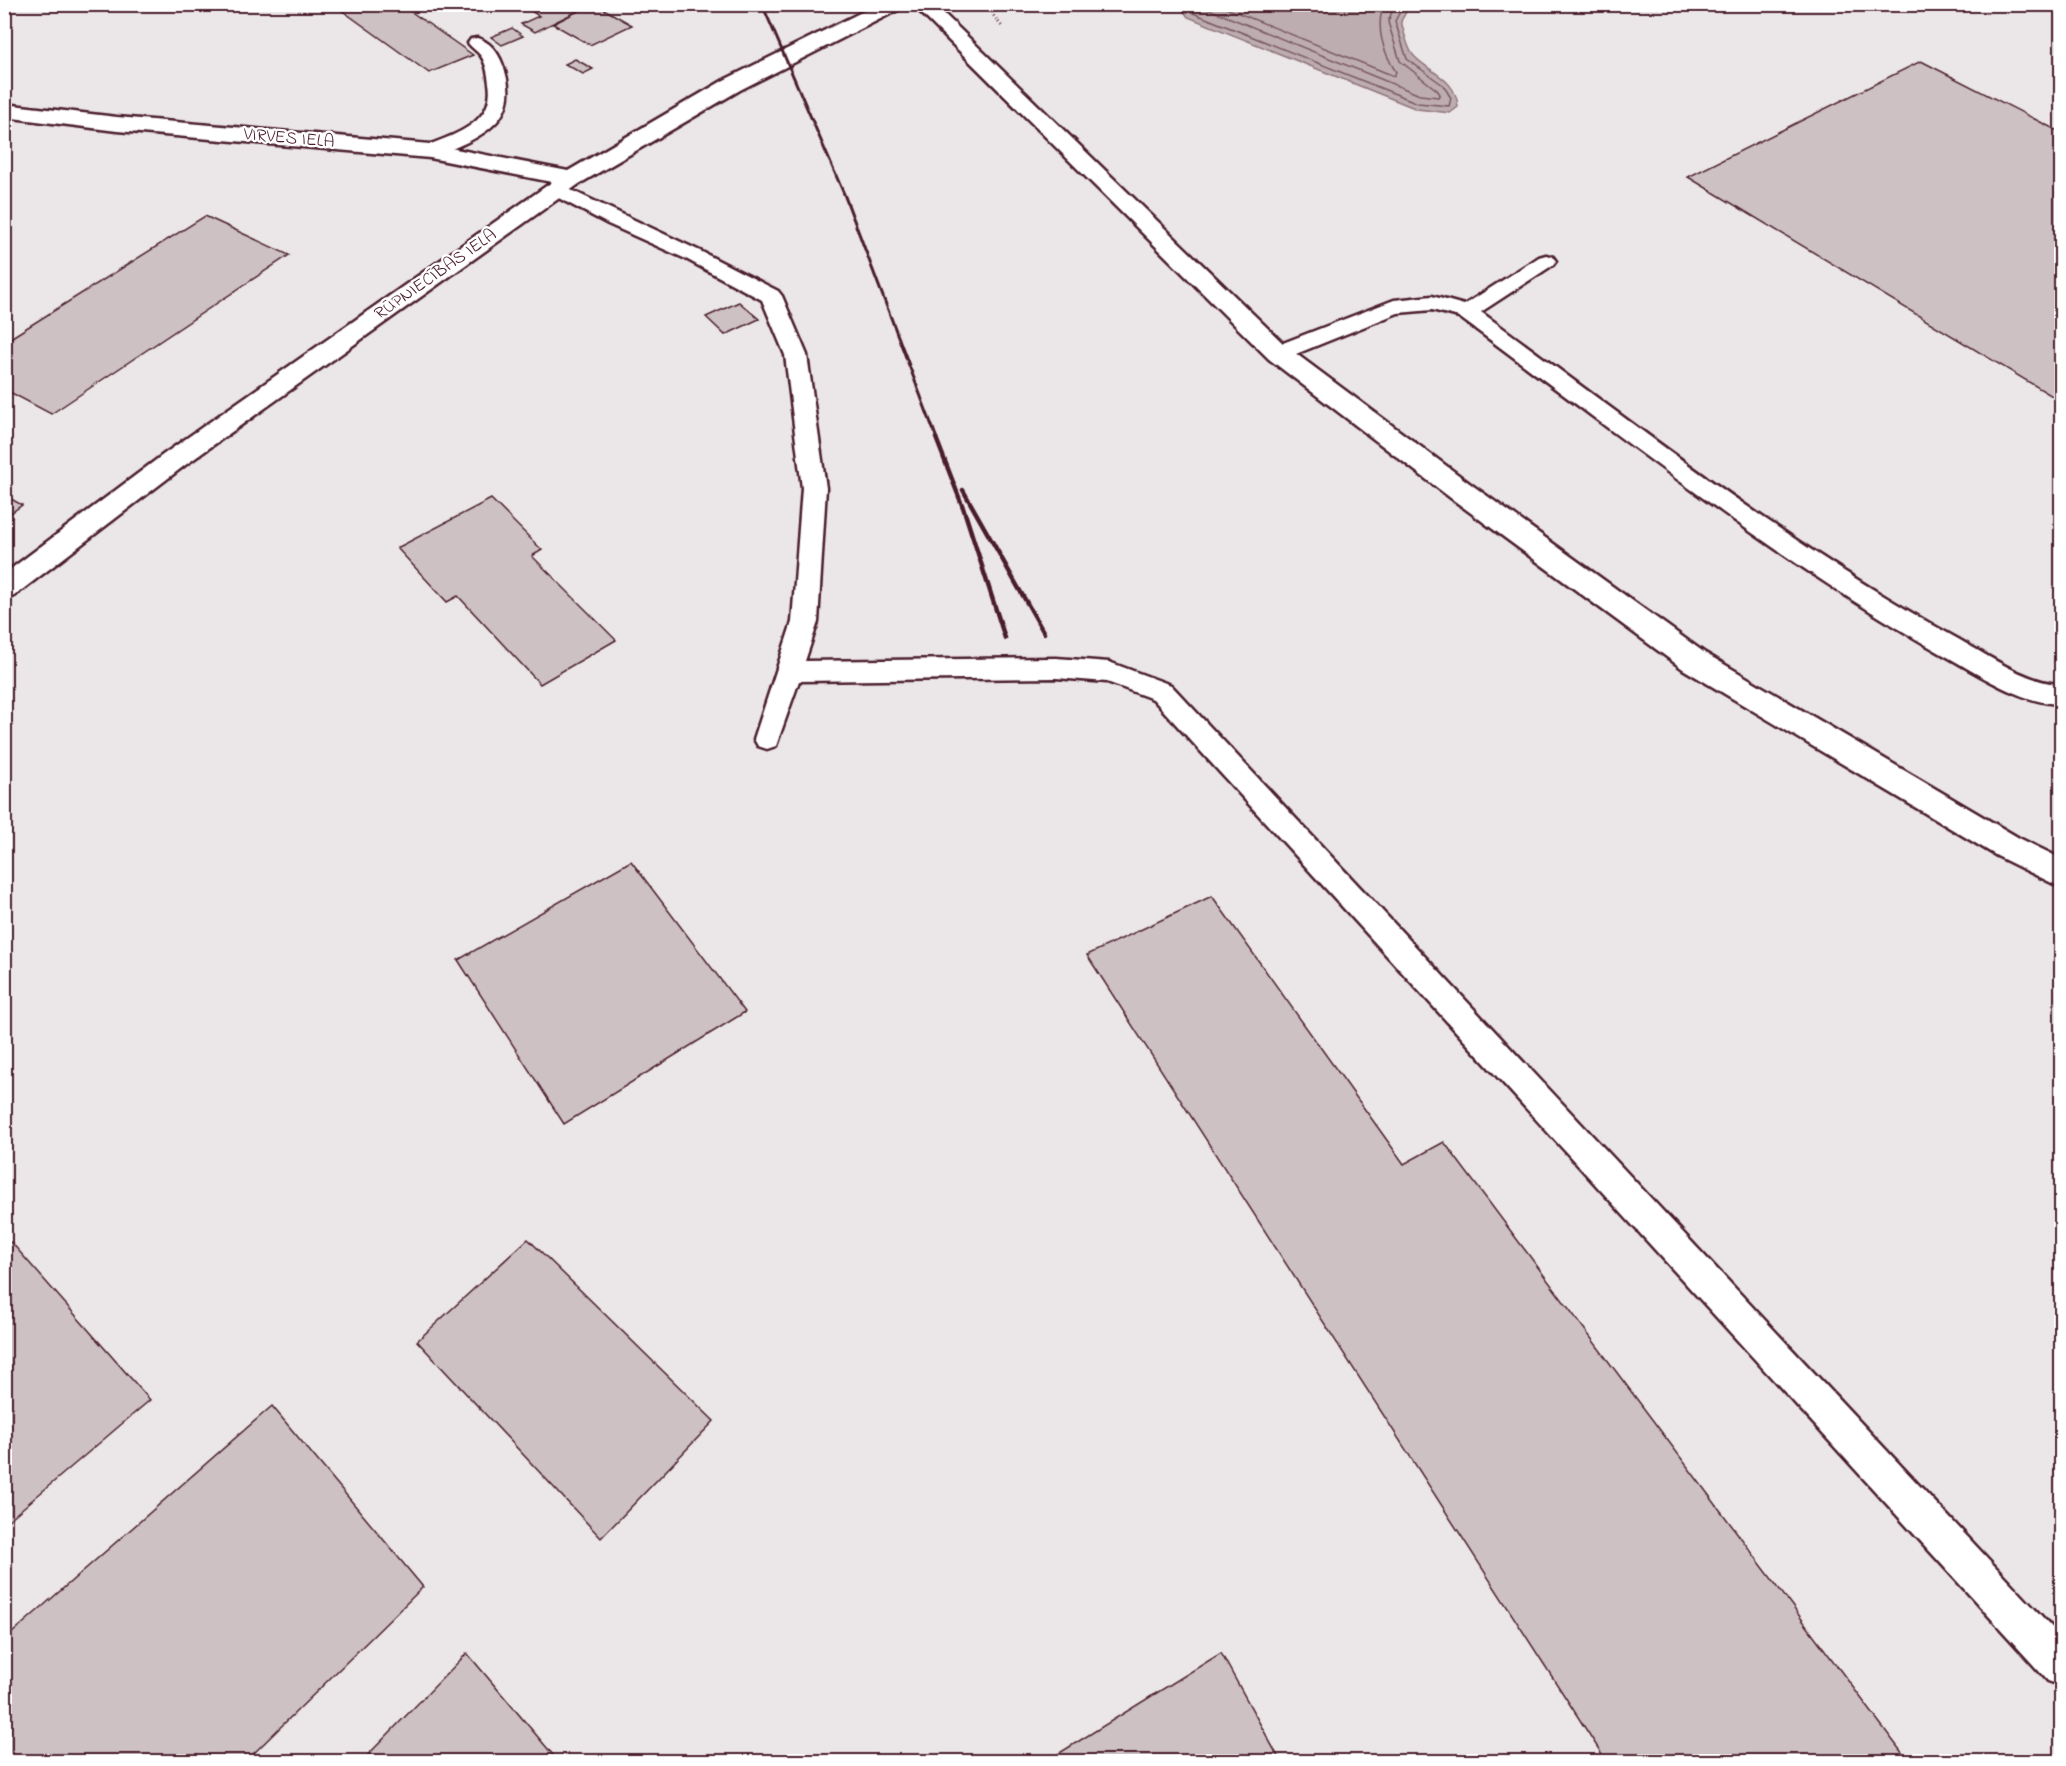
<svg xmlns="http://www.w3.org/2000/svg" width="2066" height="1766" font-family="'Indie Flower',sans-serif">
  <rect width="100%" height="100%" fill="#f8f6f7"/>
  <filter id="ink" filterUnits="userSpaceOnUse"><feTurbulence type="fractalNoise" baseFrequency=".0167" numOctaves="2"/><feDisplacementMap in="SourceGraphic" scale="12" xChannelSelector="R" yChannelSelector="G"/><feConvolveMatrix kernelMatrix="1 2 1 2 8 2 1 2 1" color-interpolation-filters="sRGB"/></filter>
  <g filter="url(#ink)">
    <path fill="#ebe6e8" d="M5,5H2061V1761L5,1762Z"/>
    <path fill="#bdadb0" stroke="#8f747b" stroke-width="1.5" d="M1179,5H1410L1401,21C1404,31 1407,49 1414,56C1431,74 1456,78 1458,107L1450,113L1417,109L1188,17Z"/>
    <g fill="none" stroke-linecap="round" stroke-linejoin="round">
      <path stroke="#785860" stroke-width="1.5" d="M1187,4L1193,13L1418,103L1449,106L1451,98L1443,85L1407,59L1395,21L1404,4
        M1196,4L1420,95L1438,97L1440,94L1437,90L1400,61L1388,22L1395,4
        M1216,4L1394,76L1396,72C1383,52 1375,27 1384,4"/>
    </g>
    <path fill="#cdc1c4" stroke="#4a1f2b" stroke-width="1.5" d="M333,4H400L473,55L429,73Z
      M520,4H592L535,32L521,24L539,16Z
      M592,4H595L632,25L590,45L553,24Z
      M512,28L523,36L502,45L491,37Z
      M575,59L593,69L583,74L565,64Z
      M1921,61L2062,133V402L1688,177Z
      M205,216L289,255L51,414L4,389V342Z
      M739,302L759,319L725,335L706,317Z
      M4,495L22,505L4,518Z
      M491,499L542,550L532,556L616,640L540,684L458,596L447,602L397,548Z
      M631,861L745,1012L564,1124L458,960Z
      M1212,896L1404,1164L1444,1142L1909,1762H1607L1087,955Z
      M528,1239L714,1421L601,1538L417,1341Z
      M11,1242L150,1400L4,1524V1247Z
      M272,1406L423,1587L245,1762H4V1640Z
      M467,1653L559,1762H361Z
      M1221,1653L1281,1762H1045Z"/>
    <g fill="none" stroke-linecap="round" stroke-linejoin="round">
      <defs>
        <path id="lane" d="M477,38C489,41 498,52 502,63C521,110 495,131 454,148C444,152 434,158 423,155L420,151L423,147C454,135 496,123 489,83C488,74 486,63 481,56C477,51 472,48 468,43L471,39Z
          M556,183L700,251L778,291L782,296L807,355L826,488L818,622L805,661L1056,658L1109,662L1171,685L2062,1638V1686L2048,1681L1153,699L1107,682L1056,678L799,681L776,746L767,749L758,746L754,739L792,622L802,488L785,355L762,300L686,259L608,224L549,193L546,189L549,185Z
          M1546,255L1553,257L1556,261L1553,265L1481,312C1637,426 1789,546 1958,639C1987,655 2029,684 2062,684V704C2021,704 1977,673 1942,654C1771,557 1617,433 1459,317L1432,310L1398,313L1286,358L1278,360L1270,358L1267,353L1270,348L1394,300L1432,296L1464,305L1539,257Z"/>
        <path id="street" d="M878,4H905L902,8L740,90L579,184L184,466L14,596L4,599V574L164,454L552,182L430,158L117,131L4,117V104L117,117L430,144L568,171L724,80Z"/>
        <path id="primary" d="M912,4H934L1287,347L1472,485L1705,653L2019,838L2062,859V888L1997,856L1683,669L1452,499L1269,359Z"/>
      </defs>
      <use href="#lane" stroke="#4a1f2b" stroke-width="5"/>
      <use href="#street" stroke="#4a1f2b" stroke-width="5"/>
      <use href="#primary" stroke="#4a1f2b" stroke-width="5"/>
      <path stroke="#4a1f2b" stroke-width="3" stroke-dasharray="1 3" stroke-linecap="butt" d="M991,4L993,15L1003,28"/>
      <use href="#lane" fill="#fff" fill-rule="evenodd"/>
      <use href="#street" fill="#fff" fill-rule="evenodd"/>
      <use href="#primary" fill="#fff" fill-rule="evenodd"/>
      <path stroke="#4a1f2b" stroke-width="3" d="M762,4L844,194L937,439"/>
      <path stroke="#4a1f2b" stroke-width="4.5" d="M936,438L964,510L1005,638
        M963,490L1044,633"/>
    </g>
  </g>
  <g text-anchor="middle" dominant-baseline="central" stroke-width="4.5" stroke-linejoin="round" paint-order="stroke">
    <g font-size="18" fill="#4a1f2b" stroke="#fff">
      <text transform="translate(289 139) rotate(5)">VIRVES IELA</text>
      <text transform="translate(436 275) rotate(-35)">RŪPNIECĪBAS IELA</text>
    </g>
  </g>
  <rect width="2066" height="1766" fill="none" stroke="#fff" stroke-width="24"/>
  <rect x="12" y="12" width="2042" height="1742" fill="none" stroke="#4a1f2b" stroke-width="2" filter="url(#ink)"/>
</svg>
